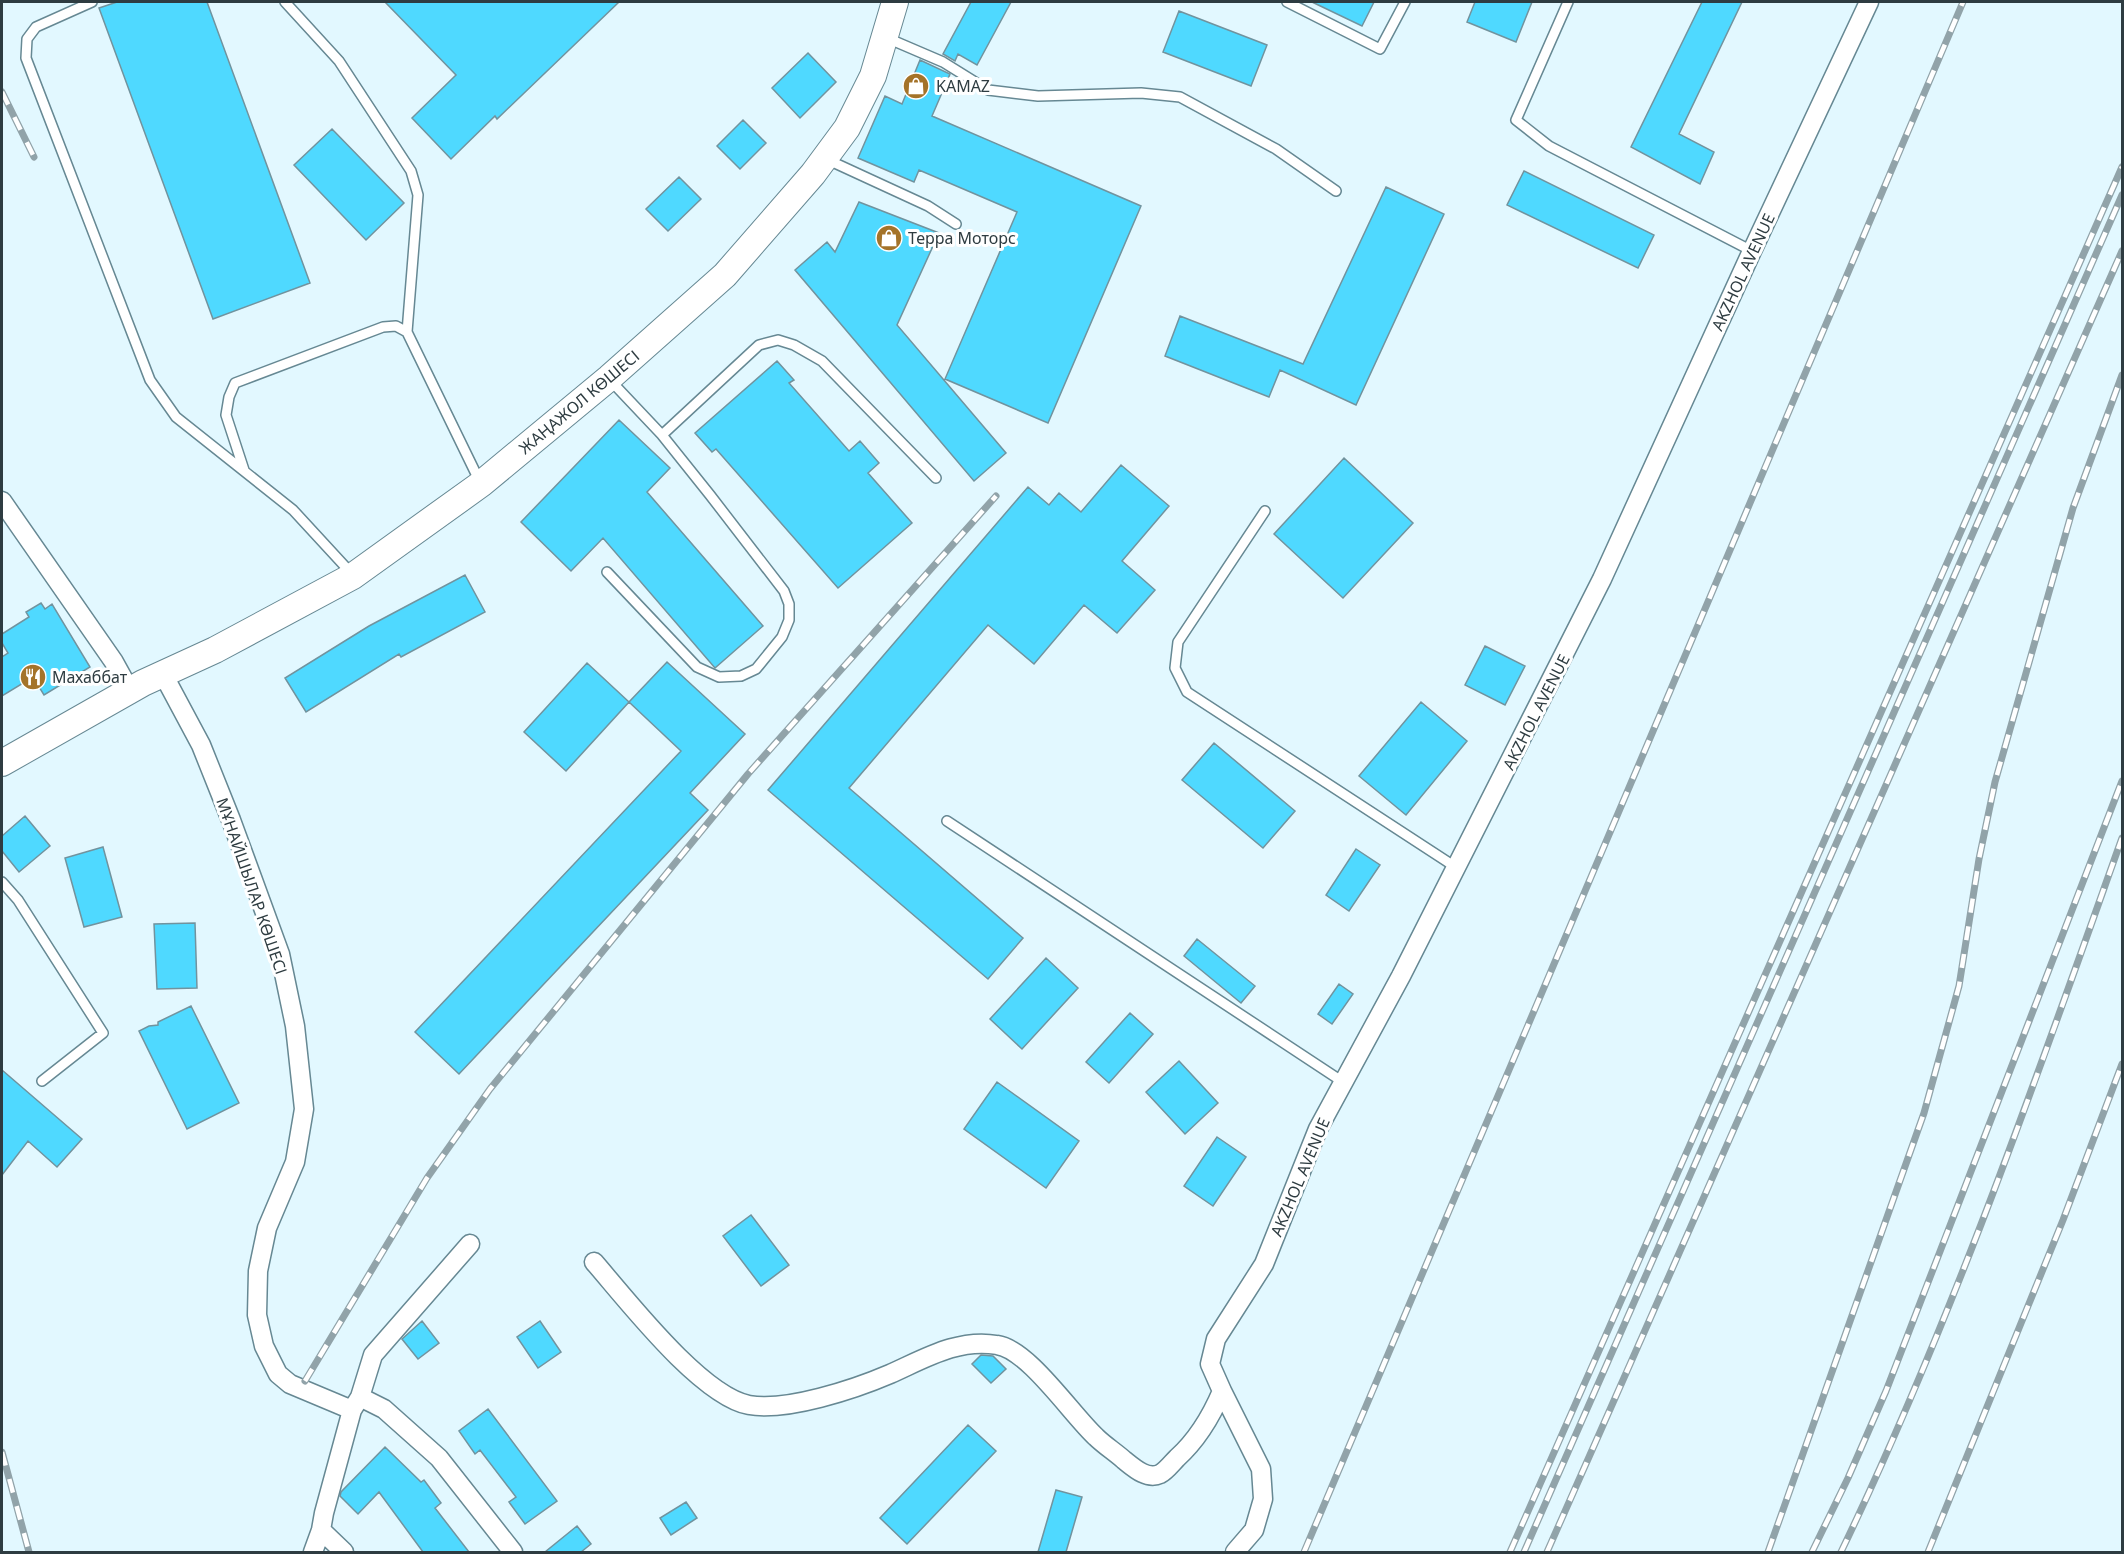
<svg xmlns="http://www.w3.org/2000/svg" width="2124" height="1554" font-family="'Noto Sans',sans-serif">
  <rect width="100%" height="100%" fill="#e2f8ff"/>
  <path fill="#4fd9ff" stroke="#71939e" stroke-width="1.5" d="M117,2H207L310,283L213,319L99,8Z
    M385,2H619L497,119L495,116L451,159L412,118L456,75Z
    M971,2H1011L977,65L958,54L955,61L943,54Z
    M1312,2H1374L1362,26Z
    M1475,2H1532L1516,42L1467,22Z
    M1702,2H1742L1679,134L1714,152L1700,184L1631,147Z
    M1179,11L1267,45L1251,86L1163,52Z
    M808,53L836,82L800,118L772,88Z
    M920,60L950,74L932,116L1141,206L1048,423L945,379L1017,212L919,170L914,182L858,158L885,96L902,104Z
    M743,120L766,143L740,169L717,146Z
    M332,129L404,203L366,240L294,165Z
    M1524,171L1654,235L1638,268L1507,205Z
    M679,177L701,199L668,231L646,209Z
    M1386,187L1444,214L1356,405L1280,370L1269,397L1165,356L1180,316L1303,364Z
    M859,202L939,233L897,325L1006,453L974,481L795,270L827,242L835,252Z
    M777,361L794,380L789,383L849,451L860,441L879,463L868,473L912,523L838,588L716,449L712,452L695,433Z
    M619,420L670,468L647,492L763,626L715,668L603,538L571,571L521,522Z
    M1344,458L1413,523L1343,598L1274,534Z
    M1121,465L1169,506L1122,561L1155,590L1117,633L1084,605L1034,664L988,625L849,788L1023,938L988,979L768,790L1028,487L1049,505L1059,493L1081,512Z
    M465,575L485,612L401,657L399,654L306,712L285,678L369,626Z
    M41,603L45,609L52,604L90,667L44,695L33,677L2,696V657L8,653L2,643V634L29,617L26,612Z
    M1485,646L1525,666L1505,705L1465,685Z
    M667,662L745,734L690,793L708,810L459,1074L415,1032L681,751L629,702Z
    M587,663L629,702L566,771L524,732Z
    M1421,702L1467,741L1406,815L1359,776Z
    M1214,743L1295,811L1263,848L1182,780Z
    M25,816L50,846L19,872L2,851V836Z
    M103,847L122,917L84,927L65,858Z
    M1356,849L1380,865L1349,911L1326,895Z
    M195,923L197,988L157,989L154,924Z
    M1197,939L1255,986L1241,1003L1184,956Z
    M1046,958L1078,988L1022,1049L990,1019Z
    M1339,984L1353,994L1332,1024L1318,1014Z
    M191,1006L239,1103L187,1129L139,1031L149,1026L158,1025V1022Z
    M1130,1013L1153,1034L1109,1083L1086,1062Z
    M1179,1061L1218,1103L1185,1134L1146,1092Z
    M2,1070L82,1139L57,1167L28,1141L2,1175Z
    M997,1082L1079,1141L1046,1188L964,1129Z
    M1217,1137L1246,1157L1213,1206L1184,1186Z
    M751,1215L789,1265L761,1286L723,1236Z
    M422,1321L439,1343L418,1359L402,1339Z
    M540,1321L561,1352L538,1368L517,1337Z
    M981,1355L993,1356L1006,1369L991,1383L972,1364Z
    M488,1409L557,1501L525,1524L509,1502L516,1497L480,1450L475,1454L459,1431Z
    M968,1425L996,1451L907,1544L880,1518Z
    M385,1447L421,1482L424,1480L441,1503L435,1508L469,1552H423L379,1492L358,1514L340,1496L341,1492Z
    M1056,1490L1082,1497L1066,1552H1038Z
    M686,1502L697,1518L671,1535L660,1518Z
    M577,1526L591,1544L581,1552H545Z"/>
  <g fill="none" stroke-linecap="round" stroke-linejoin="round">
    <defs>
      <path id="lane" d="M92,2L36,27L27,39L26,58L150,380L176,417L293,510L352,574
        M285,2L339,61L411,171L418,195L407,332
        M1287,2L1380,49L1405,2
        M1568,2L1516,120L1549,146L1752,251
        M887,38L943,62L988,90L1038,96L1141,93L1180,97L1276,149L1336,191
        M826,159L928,206L956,224
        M662,435L759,345L778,340L794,345L822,361L936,478
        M244,470L226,415L229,397L235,383L383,327L396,326L407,332L480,482
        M1265,511L1178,642L1175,668L1187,692L1457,868
        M607,572L697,667L719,677L741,676L756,669L782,637L789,620V604L784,591L710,495L662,435L610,380
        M947,821L1343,1082
        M2,882L18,900L103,1033L42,1081"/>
      <path id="street" d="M2,501L114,662L130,691
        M163,674L201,745L231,820L280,954L295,1026L304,1109L295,1162L267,1228L258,1271L257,1315L264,1346L278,1374L290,1384L352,1410
        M594,1262C627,1300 701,1396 749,1405C786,1412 855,1389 890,1374C924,1359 958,1338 997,1345C1028,1349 1072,1415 1096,1437C1104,1445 1115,1452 1124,1460C1134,1468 1147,1480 1160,1474C1166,1471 1172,1463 1177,1458C1198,1439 1211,1417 1222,1391L1210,1364L1216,1339L1264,1264L1318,1129L1401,976L1602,579L1752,251L1869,2
        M1222,1391L1261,1469L1263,1499L1254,1530L1235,1552
        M360,1397L384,1409L439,1458L513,1552
        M321,1530L344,1552
        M313,1552L321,1530L324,1513L352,1410L360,1397L373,1355L470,1244"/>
      <path id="secondary" d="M2,763L143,683L215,650L353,576L481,484L609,378L725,275L813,174L847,128L873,76L895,2"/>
    </defs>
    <use href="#lane" stroke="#668893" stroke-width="12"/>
    <use href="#street" stroke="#668893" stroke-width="21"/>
    <use href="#secondary" stroke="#668893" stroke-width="28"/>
    <use href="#lane" stroke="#fff" stroke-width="9"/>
    <use href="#street" stroke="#fff" stroke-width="18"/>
    <use href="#secondary" stroke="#fff" stroke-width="26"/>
    <defs>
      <path id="rail" d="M2,92L34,157
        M305,1381L427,1178L490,1089L748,774L996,496
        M2,1452L29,1552
        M1304,1552L1963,2
        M1510,1552L2122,167
        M1524,1552L2122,195
        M1547,1552L2122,251
        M1768,1552L1924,1113L1959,986L1979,859L1995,782L2073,508L2122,375
        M1812,1552L1848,1478L1886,1391L2122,781
        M1841,1552C1952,1321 2036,1079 2122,838
        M1928,1552L2063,1220L2122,1064"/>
    </defs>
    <use href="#rail" stroke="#91a3a9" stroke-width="7"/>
    <use href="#rail" stroke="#fff" stroke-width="4.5" stroke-dasharray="14" stroke-linecap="butt"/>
  </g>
  <defs>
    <symbol id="shop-disc" viewBox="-11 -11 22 22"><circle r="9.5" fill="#a47329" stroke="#fff"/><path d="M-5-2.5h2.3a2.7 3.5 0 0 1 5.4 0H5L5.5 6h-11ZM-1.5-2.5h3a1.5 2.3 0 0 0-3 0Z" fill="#fff"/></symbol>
    <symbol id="restaurant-disc" viewBox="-11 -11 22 22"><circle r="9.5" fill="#a47329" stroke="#fff"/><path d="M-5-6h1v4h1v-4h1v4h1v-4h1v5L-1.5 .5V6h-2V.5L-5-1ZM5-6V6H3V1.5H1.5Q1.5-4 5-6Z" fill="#fff"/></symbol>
  </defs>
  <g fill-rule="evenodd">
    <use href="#shop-disc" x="901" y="71" width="30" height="30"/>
    <use href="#shop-disc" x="874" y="223" width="30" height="30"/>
    <use href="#restaurant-disc" x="18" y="662" width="30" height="30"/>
  </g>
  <g text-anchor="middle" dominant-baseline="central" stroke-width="6" stroke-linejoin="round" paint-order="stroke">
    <g font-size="16" fill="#2e3c41" stroke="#fff" text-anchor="start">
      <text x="936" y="86">KAMAZ</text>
      <text x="908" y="238">Терра Моторс</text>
      <text x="52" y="677">Махаббат</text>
    </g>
    <g font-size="16" fill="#2e3c41" stroke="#fff">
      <text transform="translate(1743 272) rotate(-65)">AKZHOL AVENUE</text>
      <text transform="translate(579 402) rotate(-40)">ЖАҢАЖОЛ КӨШЕСІ</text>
      <text transform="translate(1536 712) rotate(-63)">AKZHOL AVENUE</text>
      <text transform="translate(252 886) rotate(71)">МҰНАЙШЫЛАР КӨШЕСІ</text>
      <text transform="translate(1300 1177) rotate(-67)">AKZHOL AVENUE</text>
    </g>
  </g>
  <rect width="2124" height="1554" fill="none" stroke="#2e3c41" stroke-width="6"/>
</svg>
